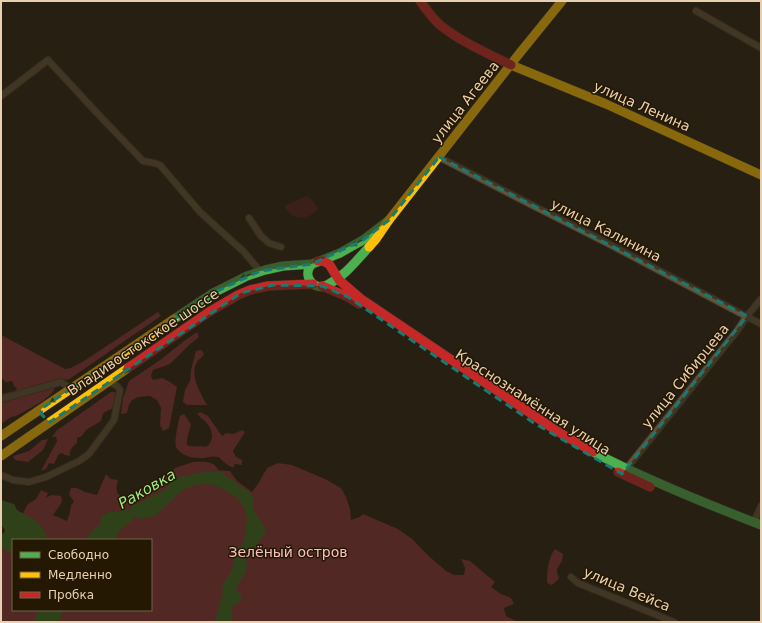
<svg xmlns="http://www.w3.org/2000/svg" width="762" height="623" font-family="'DejaVu Sans',sans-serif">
  <rect width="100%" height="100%" fill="#271f13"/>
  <path fill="#541f23" d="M306,196L311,198L318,208C315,217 297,221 290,214C288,212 286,208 284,206Z"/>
  <path fill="#853339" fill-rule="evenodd" d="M158,312L161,316L68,380L62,379L57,381C55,385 55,389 52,393C44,402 26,410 16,416L11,417L1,424V394L15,391L17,388L14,386L12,381L6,382L1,378V335L65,369L71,368L84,361Z
    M197,332L199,337L189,345L170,364L153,370L151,376L153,380L162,378L170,382L177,387C174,401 172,415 169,428L163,431L160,425L161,408L157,400L150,396C135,397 130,397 127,413L121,414L123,398L129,381L160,360L184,341Z
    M201,350L204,353C203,358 199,358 197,362C189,375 201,394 207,405H187L183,402L185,390L190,381L191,370L196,351Z
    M111,392H114L117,394L115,407L103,413L101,421L86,430L82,436L77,438V443C73,446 69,450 70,456L65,455L62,453L58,455L54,464L49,463L46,469L41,471L57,441L56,437H52L56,431Z
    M200,412L208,416L222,436L226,433L234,434L242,430L245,432L233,451L236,457L242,460V465L235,464L233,468C230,466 227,465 225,463C222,461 221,458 218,457C211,455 205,459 199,458C191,458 180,455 176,447C174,442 178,422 180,416L184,414L191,424C190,431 186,438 187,445C194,448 199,445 206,447C215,441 213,428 205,421C202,419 200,417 197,414Z
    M48,439L43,450L28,462L15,460L13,456L29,451L42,440Z
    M193,462C202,462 214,460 218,470L230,471L237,481L252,492L258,484L267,468L278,463L292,465L325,479L341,488L346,497L350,509L351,520L360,517L363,514L398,529L412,539L431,558L446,571L454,575H464L465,568L461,559L470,561L495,582L491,587L501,594L511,598L514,604L504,608L506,616L518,622H1V535L5,532V530L23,513L27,505L36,499L41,490L48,493L46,498L51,495L61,496L62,502L53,515L67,521L70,512L71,505L74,502L69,494L71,488H77L85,492L97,495L106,474L111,479L118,480C115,490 116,495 126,499L159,484L160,478L170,475L175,468ZM13,540H151V610H13Z
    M555,549L563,554L562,561L557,569V572L559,579L552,585L547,583C547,571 548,558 555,549Z"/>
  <path fill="#3b6c22" d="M203,472H221L253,495C253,500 252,507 254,511C257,519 263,521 266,531L254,549L246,556C246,560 247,564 247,567C246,575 238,581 236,588L242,597L239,602L233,605L232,610V622H215L223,592L222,586L232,571L234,557L238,548L243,543L245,535V528L247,519L245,509L240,501L230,493L223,489L214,485L206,484L196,485L183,490L156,515L145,518L139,519L135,516L130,522L119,531L115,540H85L95,528L99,525L103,515L110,512H120L126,509L131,510L133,505L145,500L164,490L174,478Z
    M1,500L14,504L17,510L36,521L42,527L44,532L48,540H13V554L4,549L1,546V535L5,532V530L1,525Z
    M38,610H63L59,622H34Z"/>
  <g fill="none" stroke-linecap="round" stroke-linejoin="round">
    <defs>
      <path id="street" d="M696,11L761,48
        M1,96L48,60L97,113L143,161L154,163L160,165L200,212L244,252L260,271
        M439,157L528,203L609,244L761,324
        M249,218L261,236L269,243L281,247
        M1,399L61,382L71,389
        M627,468L737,331L747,316L761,299
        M1,475L13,480L29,482L46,477L79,461L89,454L114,420L120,390L117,386L109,382
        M754,522L761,506
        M571,577L578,583L674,622"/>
      <path id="fast" d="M369,247C356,261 345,276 327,285C314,292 301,275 312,264L340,253L363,240L389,220
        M174,319L213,293L247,276L265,270L283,266L312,264
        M593,452C647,480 704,503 761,525"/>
      <path id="slow" d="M511,65L606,104L761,175
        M369,247L376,239L389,220L519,54L562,1
        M1,436L174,319
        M1,456L128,368"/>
      <path id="jam" d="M420,1C426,9 432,18 440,25C461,42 487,53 511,65
        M318,261H323L329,264L339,280L361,299L560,433L593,452
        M322,286L348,297L359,304
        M128,368L209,312L238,295L250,290L268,286L313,284
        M618,472L650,487"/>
    </defs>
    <use href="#street" stroke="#433a2d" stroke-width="8"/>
    <use href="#fast" stroke="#433a2d" stroke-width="10"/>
    <use href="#slow" stroke="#433a2d" stroke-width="10"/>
    <use href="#jam" stroke="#433a2d" stroke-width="10"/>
    <use href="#street" stroke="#615338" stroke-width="6"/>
    <use href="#fast" stroke="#4caf50" stroke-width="9"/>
    <use href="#slow" stroke="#ffc107" stroke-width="9"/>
    <use href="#jam" stroke="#c62828" stroke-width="9"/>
  </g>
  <defs><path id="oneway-solid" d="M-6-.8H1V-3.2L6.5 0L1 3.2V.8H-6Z"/></defs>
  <g fill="#375c26">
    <use href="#oneway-solid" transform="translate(357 243) rotate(150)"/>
    <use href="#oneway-solid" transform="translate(246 276) rotate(158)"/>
    <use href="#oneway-solid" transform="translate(123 372) rotate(-35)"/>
    <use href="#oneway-solid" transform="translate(55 399) rotate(146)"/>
  </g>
  <path d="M0 0H762V623H0ZM439,157L747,316L622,474L534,423L348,297L322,286L273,285L241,293L50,422L42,415L41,409L213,293L260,271L312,264L363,240L389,220Z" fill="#271f13" fill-opacity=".55" fill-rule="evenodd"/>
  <path fill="none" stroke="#1a7a71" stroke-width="3" stroke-dasharray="8 5" stroke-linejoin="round" d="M439,157L747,316L622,474L534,423L348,297L322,286L273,285L241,293L50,422L42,415L41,409L213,293L260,271L312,264L363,240L389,220Z"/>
  <g text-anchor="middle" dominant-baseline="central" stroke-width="3" stroke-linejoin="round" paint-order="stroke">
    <g font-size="14" fill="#e7d0af" stroke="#251803">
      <text transform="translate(465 102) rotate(-52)">улица Агеева</text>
      <text transform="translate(642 106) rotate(24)">улица Ленина</text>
      <text transform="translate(606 230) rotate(27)">улица Калинина</text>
      <text transform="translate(143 342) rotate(-34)">Владивостокское шоссе</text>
      <text transform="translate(685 376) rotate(-51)">улица Сибирцева</text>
      <text transform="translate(533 402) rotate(33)">Краснознамённая улица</text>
      <text transform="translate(627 589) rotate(23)">улица Вейса</text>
    </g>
    <g font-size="14" fill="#f7c0c1" stroke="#251803">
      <text x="288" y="552">Зелёный остров</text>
    </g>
    <g font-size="15" font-style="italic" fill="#9feb81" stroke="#251803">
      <text transform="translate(147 489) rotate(-30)">Раковка</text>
    </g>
  </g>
  <rect width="762" height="623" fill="none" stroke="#e7d0af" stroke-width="4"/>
  <rect x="12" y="539" width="140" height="72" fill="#251803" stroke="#736248"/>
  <rect x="20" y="552" width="20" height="6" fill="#4caf50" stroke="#736248"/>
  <text x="48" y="559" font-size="12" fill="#e7d0af">Свободно</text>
  <rect x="20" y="572" width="20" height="6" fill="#ffc107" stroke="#736248"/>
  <text x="48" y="579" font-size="12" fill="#e7d0af">Медленно</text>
  <rect x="20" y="592" width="20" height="6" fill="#c62828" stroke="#736248"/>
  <text x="48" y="599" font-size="12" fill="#e7d0af">Пробка</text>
</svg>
